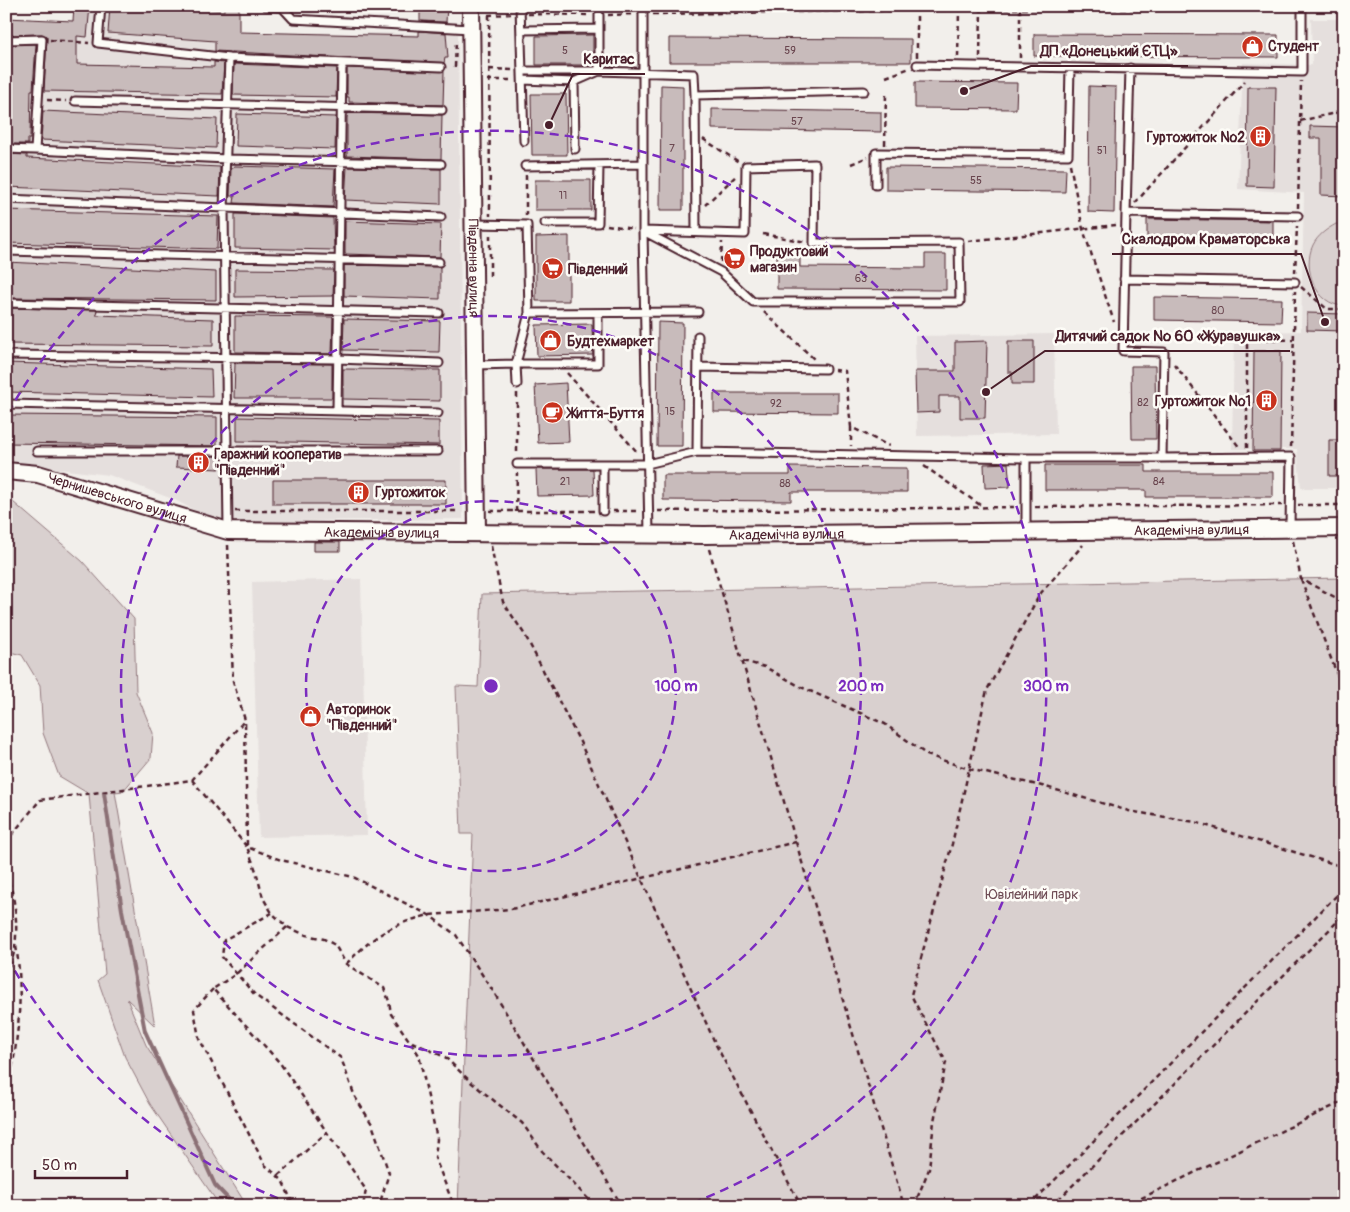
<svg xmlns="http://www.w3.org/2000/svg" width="1350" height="1212" font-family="Pangolin,sans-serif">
  <rect width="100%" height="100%" fill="#f2efeb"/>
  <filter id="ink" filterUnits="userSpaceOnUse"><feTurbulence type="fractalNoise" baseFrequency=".02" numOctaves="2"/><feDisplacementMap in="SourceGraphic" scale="10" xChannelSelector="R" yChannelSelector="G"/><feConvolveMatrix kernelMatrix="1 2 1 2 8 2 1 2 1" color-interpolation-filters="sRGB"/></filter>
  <g filter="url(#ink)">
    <path fill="#e5dfdd" d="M74,6H239V32L458,34L463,519L217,522L175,500L109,475L6,463V18L72,21Z
      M1311,19H1344V488H1301L1297,449H1232L1234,333L1301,331L1304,193L1238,189L1243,63L1312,65Z
      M1054,334L1056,434L917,436L915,336Z
      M361,579L367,835L259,837L252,582Z"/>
    <path fill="#d9d0cf" stroke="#92787d" d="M1336,224H1344V306C1315,305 1302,268 1313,245C1318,235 1327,229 1336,224Z
      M6,496L82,561L134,619L136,692L153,733L151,758L123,791L115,792L155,1026L127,999L146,1045L247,1206H220L150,1104L125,1057L98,980L105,974L89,794L59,776L43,733L40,685L22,655L6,651Z
      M1344,578V1206H458L473,834H461L456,686L478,687L482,594Z"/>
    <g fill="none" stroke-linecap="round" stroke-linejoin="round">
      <path stroke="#8b6f75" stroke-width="4" d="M104,793L122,910L145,1031L215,1185L235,1206"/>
    </g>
    <path fill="#c8bbbb" stroke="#4a1f2b" d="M74,6H90L87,37L77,36V64L214,67V62L224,63L222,94L44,91L47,37L42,34L6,35V18L73,21Z
      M110,6H166L224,11V6H239V32L419,36V31L446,33L448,58H445L444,63L215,51V41L108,33Z
      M420,6H447L446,22L420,21Z
      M1034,34L1278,35V57L1034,56Z
      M593,35V65H536V36Z
      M669,38L911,39V62H669Z
      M36,44L33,90H31L30,139H28V144H6V45Z
      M234,64L337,68L336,97L233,95Z
      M347,68L444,71L443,105L349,102V97H347Z
      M915,82L1017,83L1016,109L915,108Z
      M661,85L683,86V210H660Z
      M1089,86L1116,87L1114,213L1088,212Z
      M1248,87H1276L1274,187L1247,186Z
      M531,94H566L567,155H532Z
      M712,109L881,112V132L712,129Z
      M43,111L217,119L216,148L41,140Z
      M348,113L442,115L441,159L347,156V118Z
      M237,114L336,117L335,149L236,146Z
      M1310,126L1344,127V196L1321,195V138H1310Z
      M6,154L27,155V158L220,167L219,196L6,187Z
      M235,166L335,169L333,207L234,203L235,196H230L231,168Z
      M347,167L441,169V204L345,200Z
      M886,167L1066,169L1065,192L886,190Z
      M535,180H591V210H535Z
      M6,210L218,216L217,249L6,243Z
      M235,214L333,218L334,250L235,248Z
      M1147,219L1273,221V241L1147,240Z
      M345,221L441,224L440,257L345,254Z
      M569,236V301H536V237Z
      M777,250H800V267L925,268V254H946V290L777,289Z
      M6,262L216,272V300L6,298Z
      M344,265L440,267V299L344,296Z
      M235,269L334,270L333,296L235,297Z
      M1154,297L1282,299L1281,322L1154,320Z
      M6,308L97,310L96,315L213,319V346L6,344Z
      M1307,313L1344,314V331L1307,330Z
      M235,316L333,317L332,354L235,352Z
      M344,319L440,321L439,352L343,350Z
      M658,322L683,323L682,446H657Z
      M592,324L593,355L537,356L536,325Z
      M987,341L985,418H960V396H939V412L916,413L915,371H955V342Z
      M1008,341H1034V384H1012V372H1008Z
      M1254,351H1281L1280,451H1253Z
      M6,363L211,369L212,397L6,392Z
      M235,363L332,364V398H234Z
      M1131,366H1155L1156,439H1132Z
      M343,369L440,370V401L343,399Z
      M566,383L569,442L538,443L535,385Z
      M714,393H838V413L714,412Z
      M6,415L217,417V446L6,443Z
      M237,417L439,421V445L237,441Z
      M1329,440H1344V476H1329Z
      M177,456H216L219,457V469L176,467Z
      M1008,463L1010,487L985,488L984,464Z
      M1045,465H1146V472H1273V497H1146V490H1045Z
      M790,467L907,468V492H791V501L663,500V475H790Z
      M536,469H593L594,495L537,496Z
      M273,480H446V504H273Z
      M314,542H340V551H314Z"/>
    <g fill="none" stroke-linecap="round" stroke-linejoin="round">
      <defs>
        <path id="service" d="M101,6L98,43L229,58L441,67
          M266,6L282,7L293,19L471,29
          M520,6L524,141
          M643,6V231L649,534
          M521,30L599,29
          M6,40L42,39L35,150L6,149
          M917,65L1302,72V6
          M1130,68L1126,213L1298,216
          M523,71H599V15
          M523,80L574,82L575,149
          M574,82L599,71L694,74L695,95L864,91
          M695,95L696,232
          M75,101L442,110
          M35,150L227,159L441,164
          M815,164L814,243L959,242L960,302H753L721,272L643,231L745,234L746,166Z
          M525,166L642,164
          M876,185V153L1068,155L1070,68
          M6,199L441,217
          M1126,213L1123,351L1164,352L1162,458L1291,457L1290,528
          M545,223H598L599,165
          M474,224L527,225L529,313L516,364H598V313
          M6,251L439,262
          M1124,279L1295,282
          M6,303L439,313
          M529,313L698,312
          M6,355L338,359L439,363
          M475,365L516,364L517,384
          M698,367L825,369
          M6,404L438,413
          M337,410L342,63
          M37,451H438
          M697,452L1026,458H1162
          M1026,458V531
          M517,464H647L697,452L698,336
          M603,464V511
          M228,530L224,210L229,58"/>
        <g id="tertiary">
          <path id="s1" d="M471,6L477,532"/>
          <path id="s2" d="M6,471L38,474L228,531L705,535L1344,528"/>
        </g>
      </defs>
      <use href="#service" stroke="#4a1f2b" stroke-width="11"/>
      <use href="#tertiary" stroke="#4a1f2b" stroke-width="20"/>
      <path stroke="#4a1f2b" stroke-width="2.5" stroke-dasharray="5 4" stroke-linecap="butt" d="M1310,9H1344
        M528,14L590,15
        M653,14L1020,9H1292
        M488,15L512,14
        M489,15L490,216
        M608,15L635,14
        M50,40L89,43
        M917,57V6
        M958,57L959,10
        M980,57L981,9
        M1020,58V9
        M455,67L456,40
        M489,69L514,70
        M886,77L910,68
        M487,80H514
        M47,100L66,101
        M1300,121L1344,111
        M703,139L739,162
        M885,145L886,92
        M851,164L868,157
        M1070,164L1083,229L1114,322
        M526,175V217
        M1135,203L1245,81
        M705,205L737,175
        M1298,208L1301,81
        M607,225L634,229
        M763,234L806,242
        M968,241L1116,225
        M721,262L722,242
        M1295,273L1297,226
        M490,276V234
        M1301,287L1327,309H1344
        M764,312L814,359
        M1174,364L1240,448
        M834,370L845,371L851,427L889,446
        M567,373L638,453
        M517,393V455
        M851,427V446
        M1291,447L1295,291
        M1247,448V339L1293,340
        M924,466L983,507
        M1298,505H1344
        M1035,507L1282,505
        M235,511H459
        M490,511H595
        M613,511H640
        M658,511L1017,507
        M516,512L517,473
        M1293,541L1301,579L1344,602
        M228,545L233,681L245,720L247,847L256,871L263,898L272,913L287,927L306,935L324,939L335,945L346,964L384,988L389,1001L391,1014L419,1055L437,1139L435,1158L454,1206
        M491,546L503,602L525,635L580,742L716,1045L801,1206
        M709,549L904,1206
        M1301,579L1344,693
        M743,661L765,667L801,687L885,724L927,755L969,769L1046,787L1129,811L1195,822L1344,867
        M192,780L247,847L281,860L353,877L429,915L456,935L493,991L622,1206
        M6,842L40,800L192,780L244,721
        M6,873C17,899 22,948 6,973
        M272,913L224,940L222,957L255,995L341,1058L355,1097L372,1124L389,1173L379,1206
        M287,927L236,974L213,989L280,1063L366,1190L363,1206
        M346,964C374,936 389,925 429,915L511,909L796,842
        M213,989L194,1010L199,1038L265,1165L282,1180L294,1206
        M412,1042L445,1057L472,1083L522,1123L542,1151L595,1206
        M6,1103C16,1050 25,999 16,946
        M278,1176L327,1132
        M914,1206L929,1169L934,1121L946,1062L911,995L952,844L987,690L1040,594L1083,545
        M1029,1206L1344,888
        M1052,1206L1344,915
        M1125,1206L1344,1101"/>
      <use href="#service" stroke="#fdfcf7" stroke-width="7"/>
      <use href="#tertiary" stroke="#fdfcf7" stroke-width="16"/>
    </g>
  </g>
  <g fill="none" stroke="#7b2cbf" stroke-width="2.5" stroke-dasharray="9 6">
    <circle cx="491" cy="686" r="185"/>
    <circle cx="491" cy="686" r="370"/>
    <path d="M292 1204A555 555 0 0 1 8 959M8 413A555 555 0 1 1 690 1204"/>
  </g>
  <defs>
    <symbol id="shop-disc" viewBox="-11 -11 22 22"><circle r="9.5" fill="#c8321e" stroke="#fdfcf7"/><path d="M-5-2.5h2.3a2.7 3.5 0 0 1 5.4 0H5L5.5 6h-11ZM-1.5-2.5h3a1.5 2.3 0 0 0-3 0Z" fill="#fff"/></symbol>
    <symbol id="building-disc" viewBox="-11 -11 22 22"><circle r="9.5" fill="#c8321e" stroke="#fdfcf7"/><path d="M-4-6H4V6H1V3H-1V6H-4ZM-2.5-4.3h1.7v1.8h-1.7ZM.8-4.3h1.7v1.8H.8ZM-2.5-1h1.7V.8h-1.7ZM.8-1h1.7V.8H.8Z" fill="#fff"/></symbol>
    <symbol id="supermarket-disc" viewBox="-11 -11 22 22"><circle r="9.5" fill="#c8321e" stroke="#fdfcf7"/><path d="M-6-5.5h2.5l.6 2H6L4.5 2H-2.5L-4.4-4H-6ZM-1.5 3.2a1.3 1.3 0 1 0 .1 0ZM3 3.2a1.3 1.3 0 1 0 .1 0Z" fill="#fff"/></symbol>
    <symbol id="cafe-disc" viewBox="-11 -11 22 22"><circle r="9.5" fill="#c8321e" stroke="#fdfcf7"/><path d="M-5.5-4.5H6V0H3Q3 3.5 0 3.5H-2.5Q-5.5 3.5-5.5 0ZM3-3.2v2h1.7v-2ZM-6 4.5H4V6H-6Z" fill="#fff"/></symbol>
  </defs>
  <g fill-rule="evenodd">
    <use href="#shop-disc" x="1240" y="34" width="25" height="25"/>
    <use href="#building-disc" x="1248" y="124" width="25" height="25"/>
    <use href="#supermarket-disc" x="722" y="246" width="25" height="25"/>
    <use href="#supermarket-disc" x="540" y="256" width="25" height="25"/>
    <use href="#shop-disc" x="538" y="328" width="25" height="25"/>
    <use href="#building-disc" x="1254" y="388" width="25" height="25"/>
    <use href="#cafe-disc" x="540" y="400" width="25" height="25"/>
    <use href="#building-disc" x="186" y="450" width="25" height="25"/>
    <use href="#building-disc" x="346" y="480" width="25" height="25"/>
    <use href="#shop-disc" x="298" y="704" width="25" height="25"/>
  </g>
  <g text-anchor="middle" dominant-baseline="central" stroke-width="5" stroke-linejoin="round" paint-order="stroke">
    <g font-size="11" fill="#6a464f">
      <text x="565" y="50">5</text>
      <text x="790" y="50">59</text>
      <text x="797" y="121">57</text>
      <text x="672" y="148">7</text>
      <text x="1102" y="150">51</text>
      <text x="976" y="180">55</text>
      <text x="563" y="195">11</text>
      <text x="861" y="278">63</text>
      <text x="1218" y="310">80</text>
      <text x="1143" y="402">82</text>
      <text x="776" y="403">92</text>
      <text x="670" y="411">15</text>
      <text x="565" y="481">21</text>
      <text x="1159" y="481">84</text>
      <text x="785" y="483">88</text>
    </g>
    <g font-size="14" font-weight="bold" fill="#4a1f2b" stroke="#fdfcf7" text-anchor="start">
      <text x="1268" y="46">Студент</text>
      <text x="1245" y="137" text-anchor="end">Гуртожиток №2</text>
      <text x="750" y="251">Продуктовий<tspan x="750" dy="16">магазин</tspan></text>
      <text x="568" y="269">Південний</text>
      <text x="567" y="341">Будтехмаркет</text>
      <text x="1251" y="401" text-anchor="end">Гуртожиток №1</text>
      <text x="568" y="413">Життя-Буття</text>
      <text x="214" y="454">Гаражний кооператив<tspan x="214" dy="16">"Південний"</tspan></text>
      <text x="375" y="492">Гуртожиток</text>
      <text x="326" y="709">Авторинок<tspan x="326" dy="16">"Південний"</tspan></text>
    </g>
    <g font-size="14" fill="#4a1f2b" stroke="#fdfcf7">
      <text stroke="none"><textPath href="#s1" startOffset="262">Південна вулиця</textPath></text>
      <text stroke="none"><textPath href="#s2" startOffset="115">Чернишевського вулиця</textPath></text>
      <text stroke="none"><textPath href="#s2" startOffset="1194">Академічна вулиця</textPath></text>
      <text stroke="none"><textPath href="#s2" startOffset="384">Академічна вулиця</textPath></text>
      <text stroke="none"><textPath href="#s2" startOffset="789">Академічна вулиця</textPath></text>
    </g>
    <g font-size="14" fill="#6e4b54" stroke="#fdfcf7">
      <text x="1032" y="894">Ювілейний парк</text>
    </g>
  </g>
  <circle cx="491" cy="686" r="8" fill="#7b2cbf" stroke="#fdfcf7" stroke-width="2.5"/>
  <g font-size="15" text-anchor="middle" font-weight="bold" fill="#7b2cbf" stroke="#fdfcf7" stroke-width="5" stroke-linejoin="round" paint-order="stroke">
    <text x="676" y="691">100 m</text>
    <text x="861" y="691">200 m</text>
    <text x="1046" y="691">300 m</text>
  </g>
  <path fill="none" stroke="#4a1f2b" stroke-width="2" d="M964 91L1031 66H1188M549 125L573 74H645M1325 322L1301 254H1112M986 392L1045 351H1290"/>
  <g fill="#4a1f2b" stroke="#fdfcf7" stroke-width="2">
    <circle cx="964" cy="91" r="5"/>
    <circle cx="549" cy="125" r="5"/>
    <circle cx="1325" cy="322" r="5"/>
    <circle cx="986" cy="392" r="5"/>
  </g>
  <g font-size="15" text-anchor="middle" font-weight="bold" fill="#4a1f2b" stroke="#fdfcf7" stroke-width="5" stroke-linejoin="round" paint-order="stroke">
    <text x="1109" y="56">ДП «Донецький ЄТЦ»</text>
    <text x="609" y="64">Каритас</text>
    <text x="1206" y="244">Скалодром Краматорська</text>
    <text x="1168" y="341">Дитячий садок № 60 «Журавушка»</text>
  </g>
  <rect width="1350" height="1212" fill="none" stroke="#fdfcf7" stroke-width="25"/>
  <rect x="12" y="12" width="1325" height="1187" fill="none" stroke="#4a1f2b" stroke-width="2" filter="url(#ink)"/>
  <path d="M35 1170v8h92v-8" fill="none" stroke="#4a1f2b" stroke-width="2.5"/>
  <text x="42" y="1170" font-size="15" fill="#4a1f2b" stroke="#fdfcf7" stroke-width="4" paint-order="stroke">50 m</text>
</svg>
